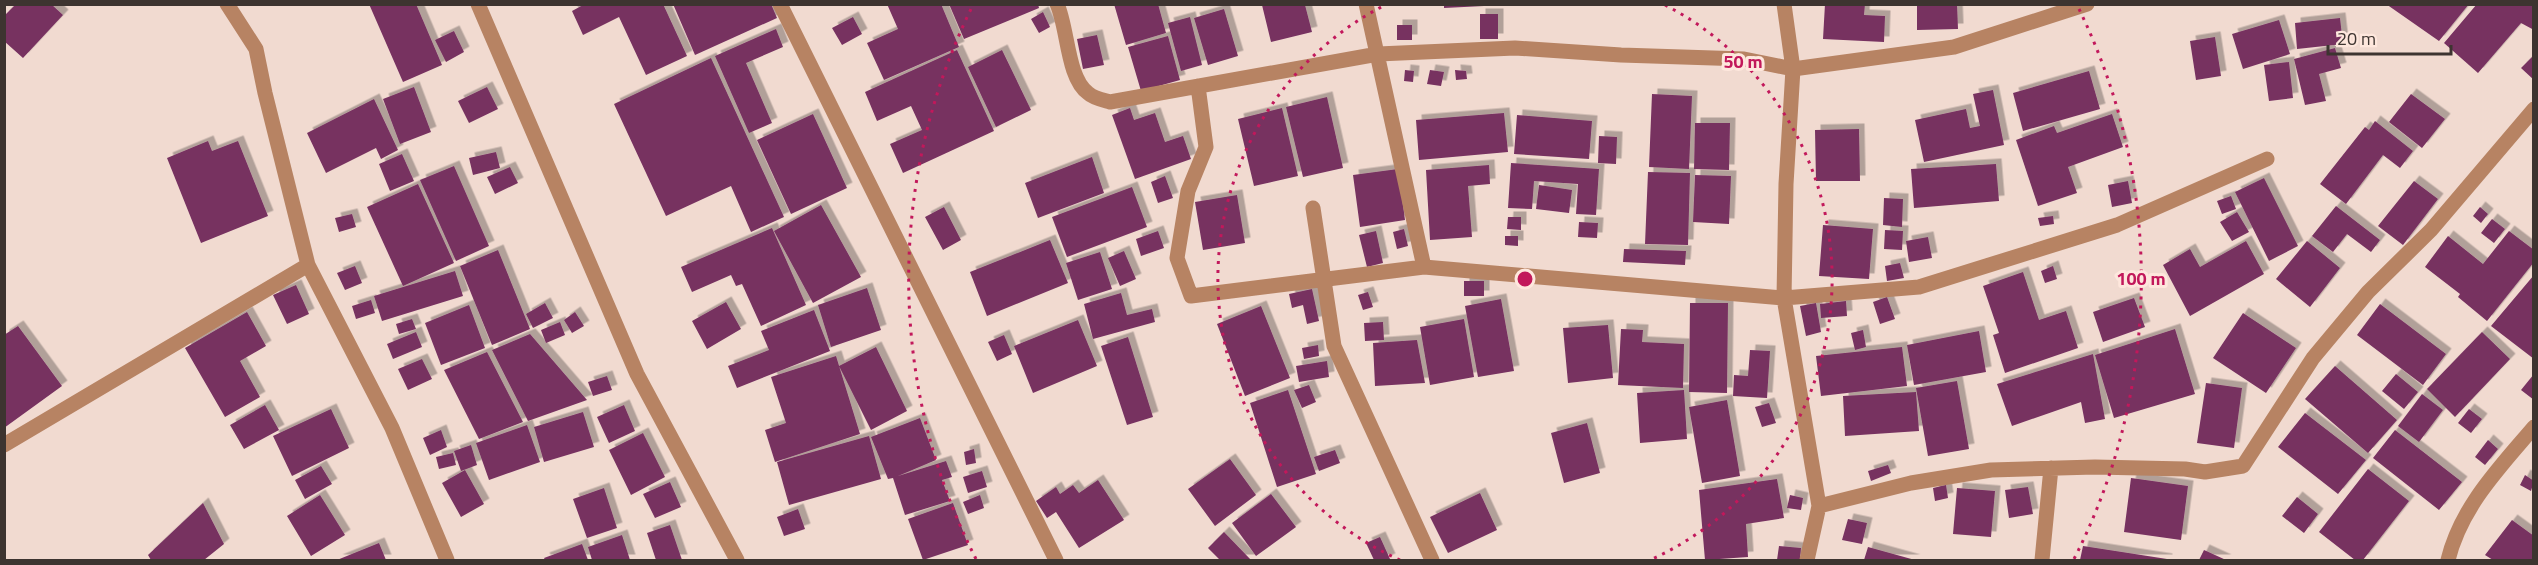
<svg xmlns="http://www.w3.org/2000/svg" width="2538" height="565" font-family="'Titillium Web',sans-serif">
  <defs>
    <filter id="shadow"><feDropShadow dx="5.5" dy="-5.5" stdDeviation="0" flood-color="#0004"/></filter>
  </defs>
  <rect width="100%" height="100%" fill="#f1dad0"/>
  <path fill="#773161" filter="url(#shadow)" d="M16,4H51L63,15L23,58L4,41V16Z
    M369,4H416L442,65L403,82Z
    M585,4H663L687,56L646,75L619,17L583,35L572,11Z
    M673,4H771L777,18L695,55Z
    M887,4H941L959,47L884,80L867,43L898,29Z
    M949,4H1038L1039,8L964,39Z
    M1114,4H1158L1166,33L1126,45Z
    M1444,4H1484V6L1444,8Z
    M1825,4H1865L1864,15L1885,16L1884,42L1823,39Z
    M1917,4H1957L1958,29L1917,30Z
    M2386,4H2469L2439,41Z
    M2477,4H2534V30L2521,23L2478,73L2444,43Z
    M1262,5H1305L1312,32L1271,42Z
    M1224,9L1238,56L1208,65L1194,18Z
    M1043,12L1050,27L1039,33L1031,19Z
    M1480,14H1498V39H1480Z
    M853,17L862,34L842,45L832,28Z
    M1190,17L1202,65L1181,71L1168,23Z
    M2340,18L2343,44L2297,49L2295,23Z
    M2279,20L2290,54L2243,69L2232,34Z
    M1397,25H1412V40H1397Z
    M776,29L783,47L746,63L772,123L749,133L715,56Z
    M454,31L464,52L446,62L435,40Z
    M1097,35L1104,65L1083,69L1077,39Z
    M1168,36L1180,80L1141,91L1128,47Z
    M2215,37L2221,76L2196,80L2190,41Z
    M2335,48L2341,68L2319,74L2326,101L2305,105L2294,59Z
    M957,50L994,131L903,173L890,144L922,130L911,106L877,121L865,92Z
    M1002,50L1031,110L996,127L968,67Z
    M2534,55V80L2521,68Z
    M711,58L784,217L751,232L731,186L666,216L614,104Z
    M2289,62L2293,98L2269,101L2264,65Z
    M1405,70L1414,71L1413,82L1404,81Z
    M1430,70L1444,72L1441,86L1427,84Z
    M1455,70L1466,71L1467,79L1456,80Z
    M2089,71L2100,109L2023,131L2013,93Z
    M414,87L431,132L400,144L383,99Z
    M487,87L498,109L469,123L458,101Z
    M1993,90L2004,145L1924,162L1915,120L1966,109L1970,128L1980,126L1973,94Z
    M1652,94L1692,96L1689,169L1649,167Z
    M2411,94L2445,119L2422,148L2389,122Z
    M1327,97L1343,168L1303,177L1286,107Z
    M374,99L398,150L381,159L376,148L326,173L307,133Z
    M1130,108L1134,120L1155,113L1165,142L1183,136L1191,159L1135,179L1112,115Z
    M1282,108L1298,176L1254,186L1238,119Z
    M1504,113L1508,152L1419,160L1416,120Z
    M813,114L847,188L791,214L757,140Z
    M2112,114L2123,147L2068,167L2077,193L2038,206L2016,140L2054,126L2057,133Z
    M1517,115L1592,121L1589,159L1514,154Z
    M2375,121L2413,151L2400,168L2383,155L2346,204L2320,184L2365,127L2369,130Z
    M1695,123H1730L1729,170L1694,169Z
    M1859,129L1860,181H1816L1815,130Z
    M1599,136L1617,137L1616,164L1598,163Z
    M208,141L212,151L238,141L268,216L201,243L167,158Z
    M496,152L500,168L473,175L469,158Z
    M402,154L414,181L390,191L379,164Z
    M1092,157L1104,193L1038,218L1025,183Z
    M1511,163L1599,169L1596,215L1576,214L1578,184L1534,181L1532,209L1508,208Z
    M1996,164L1999,201L1914,208L1911,169Z
    M1489,165L1490,184L1468,186L1472,237L1430,240L1426,170Z
    M454,166L489,246L456,261L420,180Z
    M510,167L518,183L495,194L487,177Z
    M1398,169L1405,220L1360,227L1353,175Z
    M1648,172L1690,173L1688,245L1645,244Z
    M1695,175L1731,176L1729,224L1693,222Z
    M1165,176L1173,198L1158,203L1151,182Z
    M2264,178L2298,246L2269,261L2235,192Z
    M2128,181L2132,203L2112,207L2108,185Z
    M2414,181L2438,199L2403,245L2378,226Z
    M418,184L454,263L403,286L367,207Z
    M1539,185L1572,190L1569,213L1536,209Z
    M1132,187L1147,227L1067,257L1052,217Z
    M1237,195L1245,243L1203,250L1195,202Z
    M2231,196L2236,209L2222,214L2217,201Z
    M1884,198L1903,199L1902,227L1883,225Z
    M821,205L861,277L813,303L774,231Z
    M2336,206L2380,240L2371,252L2347,234L2333,252L2312,236Z
    M944,207L961,240L943,250L925,217Z
    M2480,207L2488,214L2481,223L2473,216Z
    M2237,212L2249,232L2232,241L2220,222Z
    M352,214L356,227L339,232L335,218Z
    M2053,216L2054,224L2040,226L2038,218Z
    M1508,217H1521V230L1507,229Z
    M2492,219L2505,229L2494,243L2481,233Z
    M1579,222L1598,223L1597,238L1578,237Z
    M1823,225L1873,229L1869,279L1819,276Z
    M772,228L806,305L761,326L742,284L736,286L731,275L692,292L681,267Z
    M1404,229L1408,246L1397,249L1393,232Z
    M1885,230L1903,231L1902,250L1884,249Z
    M1158,231L1164,248L1141,256L1136,239Z
    M1376,231L1383,263L1367,267L1359,235Z
    M2509,231L2534,250V262L2487,321L2458,297L2460,294L2425,267L2448,236L2483,264Z
    M1505,236H1518V246L1505,245Z
    M1928,237L1932,258L1909,262L1906,241Z
    M1050,240L1068,283L987,316L970,272Z
    M2246,241L2264,274L2190,316L2163,265L2190,249L2200,267Z
    M2307,241L2340,268L2310,307L2276,279Z
    M1624,249L1686,251L1685,265L1623,262Z
    M498,250L530,329L492,345L460,266Z
    M1124,251L1136,279L1120,286L1108,258Z
    M1100,252L1112,289L1078,300L1066,263Z
    M1900,263L1904,278L1887,281L1885,266Z
    M355,266L362,283L345,290L337,273Z
    M2053,266L2057,279L2045,283L2041,271Z
    M455,271L463,296L382,321L374,296Z
    M2023,272L2039,320L2066,311L2078,348L2005,373L1993,335L1999,333L1983,286Z
    M2534,275V359L2491,326Z
    M1464,281H1484V296H1464Z
    M296,285L309,314L287,324L273,295Z
    M867,288L881,330L831,347L818,305Z
    M1312,289L1319,321L1307,324L1303,305L1292,308L1289,294Z
    M1368,292L1373,307L1363,310L1358,295Z
    M1121,293L1127,315L1152,309L1155,322L1093,339L1084,304Z
    M1887,297L1895,319L1880,324L1873,302Z
    M2134,298L2145,327L2103,342L2093,312Z
    M1501,299L1514,371L1478,377L1465,306Z
    M371,300L375,313L356,319L352,306Z
    M1846,301L1847,316L1821,318L1820,304Z
    M726,302L741,329L707,349L692,321Z
    M545,303L553,318L533,328L526,314Z
    M1690,303H1728L1727,393L1689,392Z
    M1816,303L1821,332L1806,336L1800,306Z
    M2380,304L2446,354L2423,385L2357,335Z
    M469,305L485,348L441,365L425,323Z
    M1261,306L1290,378L1245,396L1217,324Z
    M814,310L830,351L737,388L728,366L769,350L761,331Z
    M247,312L266,346L240,361L260,397L225,417L185,348Z
    M575,312L584,326L572,333L564,320Z
    M2243,313L2296,348L2266,393L2213,358Z
    M412,319L416,329L399,334L396,324Z
    M1464,319L1474,377L1430,385L1420,327Z
    M1078,320L1097,366L1033,393L1014,346Z
    M560,322L565,335L546,343L541,330Z
    M1383,322L1384,340L1365,341L1364,323Z
    M1608,325L1613,378L1568,383L1563,328Z
    M18,326L62,386L4,428V335Z
    M1621,329L1643,330L1642,342L1684,344L1683,388L1618,385Z
    M2175,329L2195,394L2114,418L2095,355Z
    M1863,330L1866,347L1855,350L1851,333Z
    M1979,331L1986,372L1914,385L1907,345Z
    M416,332L422,347L393,359L387,344Z
    M2482,332L2510,359L2455,417L2427,389Z
    M530,334L587,400L528,421L492,350Z
    M1004,335L1012,354L997,361L988,342Z
    M1128,337L1153,417L1127,425L1101,346Z
    M1417,340L1425,383L1375,386L1373,343Z
    M1318,345L1319,356L1304,359L1302,348Z
    M876,347L907,411L871,430L839,366Z
    M1902,347L1907,386L1821,396L1816,356Z
    M1750,350L1770,351L1767,398L1733,396L1734,375L1748,376Z
    M487,352L523,422L479,439L444,370Z
    M2093,354L2105,419L2085,423L2081,402L2012,426L1997,384Z
    M836,356L860,434L775,462L765,430L786,423L771,377Z
    M422,359L432,379L408,390L398,369Z
    M1327,361L1329,377L1299,382L1296,366Z
    M2335,366L2397,420L2368,453L2305,399Z
    M2396,374L2418,392L2404,409L2382,391Z
    M2534,374V400L2521,390Z
    M607,376L612,390L593,396L588,382Z
    M1957,381L1969,449L1928,456L1916,388Z
    M2206,383L2242,388L2234,448L2197,443Z
    M1309,385L1316,402L1302,408L1294,390Z
    M1288,390L1316,474L1277,487L1250,403Z
    M1684,390L1687,439L1640,443L1637,393Z
    M1916,392L1919,431L1845,436L1843,396Z
    M2422,394L2443,410L2419,442L2398,426Z
    M1727,400L1740,476L1702,483L1689,407Z
    M1769,403L1776,423L1762,427L1755,407Z
    M265,405L279,430L244,449L230,425Z
    M624,405L635,431L609,443L597,417Z
    M331,409L349,448L292,476L273,436Z
    M2469,409L2482,419L2471,433L2458,423Z
    M583,412L594,447L544,462L534,427Z
    M2305,413L2366,460L2338,494L2278,447Z
    M920,418L936,460L898,476L946,461L952,477L942,480L950,501L905,515L893,478L888,479L871,437Z
    M1587,423L1600,473L1564,483L1551,433Z
    M527,425L540,462L489,480L476,443Z
    M441,430L447,447L430,455L423,438Z
    M2395,430L2462,482L2439,510L2373,458Z
    M643,433L665,477L631,495L609,450Z
    M869,436L881,479L789,505L777,462Z
    M2488,440L2498,449L2485,465L2475,457Z
    M471,445L477,465L461,471L454,451Z
    M974,449L976,463L966,465L964,452Z
    M1335,450L1340,463L1319,471L1314,457Z
    M453,453L456,465L439,469L436,457Z
    M1230,459L1256,495L1215,526L1188,489Z
    M1888,465L1891,473L1871,481L1868,471Z
    M321,466L332,484L305,499L295,480Z
    M2368,469L2409,501L2363,560H2355L2319,532Z
    M465,470L484,504L461,517L442,483Z
    M982,471L987,487L968,493L963,477Z
    M2525,475L2534,481L2531,491L2520,485Z
    M2131,478L2188,486L2181,540L2124,532Z
    M1777,479L1784,518L1746,524L1748,557L1705,560L1699,490Z
    M1098,480L1124,520L1079,548L1056,512L1047,518L1036,501L1056,487L1060,494L1073,485L1079,493Z
    M670,482L681,507L655,518L643,494Z
    M1946,485L1948,498L1935,501L1933,488Z
    M2028,487L2033,514L2009,518L2005,490Z
    M604,488L617,528L587,538L573,499Z
    M1957,488L1995,491L1991,537L1953,534Z
    M1480,493L1497,530L1448,553L1430,517Z
    M1271,494L1296,527L1256,556L1232,523Z
    M320,495L345,535L311,556L287,516Z
    M980,495L984,508L968,514L963,502Z
    M1790,495L1803,498L1801,510L1787,508Z
    M2297,497L2318,514L2304,533L2282,516Z
    M203,503L224,544L204,560H151L148,555Z
    M953,503L968,545L923,560L908,519Z
    M798,509L805,529L784,536L777,517Z
    M1848,519L1867,523L1862,544L1842,540Z
    M2512,520L2534,536V560H2493L2485,555Z
    M670,525L682,560H656L647,533Z
    M1224,532L1251,560H1220L1208,548Z
    M622,535L630,560H592L588,547Z
    M1380,537L1390,559L1387,560H1374L1366,543Z
    M379,543L386,560H337Z
    M582,544L588,560H545L544,558Z
    M1779,546L1801,548L1800,560H1777Z
    M2083,546L2167,559V560H2080Z
    M1868,547L1915,560H1864Z
    M2204,550L2226,560H2199Z"/>
  <g fill="none" stroke-linecap="round" stroke-linejoin="round">
    <path stroke="#b78363" stroke-width="15" d="M227,4L256,49L265,93L308,265L392,428L447,560
      M478,4L637,374L737,560
      M780,4L1056,560
      M1057,4C1068,28 1067,78 1088,93C1093,98 1103,100 1110,102L1378,54L1515,48L1621,55L1744,59L1793,69L1954,47L2087,4
      M1366,4L1424,267L1784,298L1919,287L2117,225L2267,159
      M1784,4L1793,69L1786,184L1784,298L1819,506L1807,560
      M1198,86L1206,147L1188,191L1177,258L1191,296L1424,267
      M1313,208L1334,346L1432,560
      M4,445L308,265
      M1819,506L1911,483L1991,470L2095,467L2185,469L2205,472L2243,466L2313,358L2368,292L2431,230L2534,109
      M2042,560L2051,468
      M2448,560C2461,507 2499,468 2534,427"/>
  </g>
  <g fill="none" stroke="#c2185b" stroke-width="3" stroke-dasharray="3 6">
    <path d="M1400 560A308 308 0 0 1 1385 5M1665 5A308 308 0 0 1 1650 560"/>
    <path d="M976 559A616 616 0 0 1 971 9M2079 9A616 616 0 0 1 2074 559"/>
  </g>
  <circle cx="1525" cy="279" r="9" fill="#c2185b" stroke="#fee7dd" stroke-width="3"/>
  <g font-size="18" text-anchor="middle" font-weight="bold" fill="#c2185b" stroke="#fee7dd" stroke-width="6" stroke-linejoin="round" paint-order="stroke">
    <text x="1743" y="68">50 m</text>
    <text x="2141" y="285">100 m</text>
  </g>
  <rect width="2538" height="565" fill="none" stroke="#3d3430" stroke-width="12"/>
  <path d="M2328 45v9h123v-9" fill="none" stroke="#3d3430" stroke-width="3"/>
  <text x="2337" y="45" font-size="18" fill="#3d3430" stroke="#fee7dd" stroke-width="4.5" paint-order="stroke">20 m</text>
</svg>
